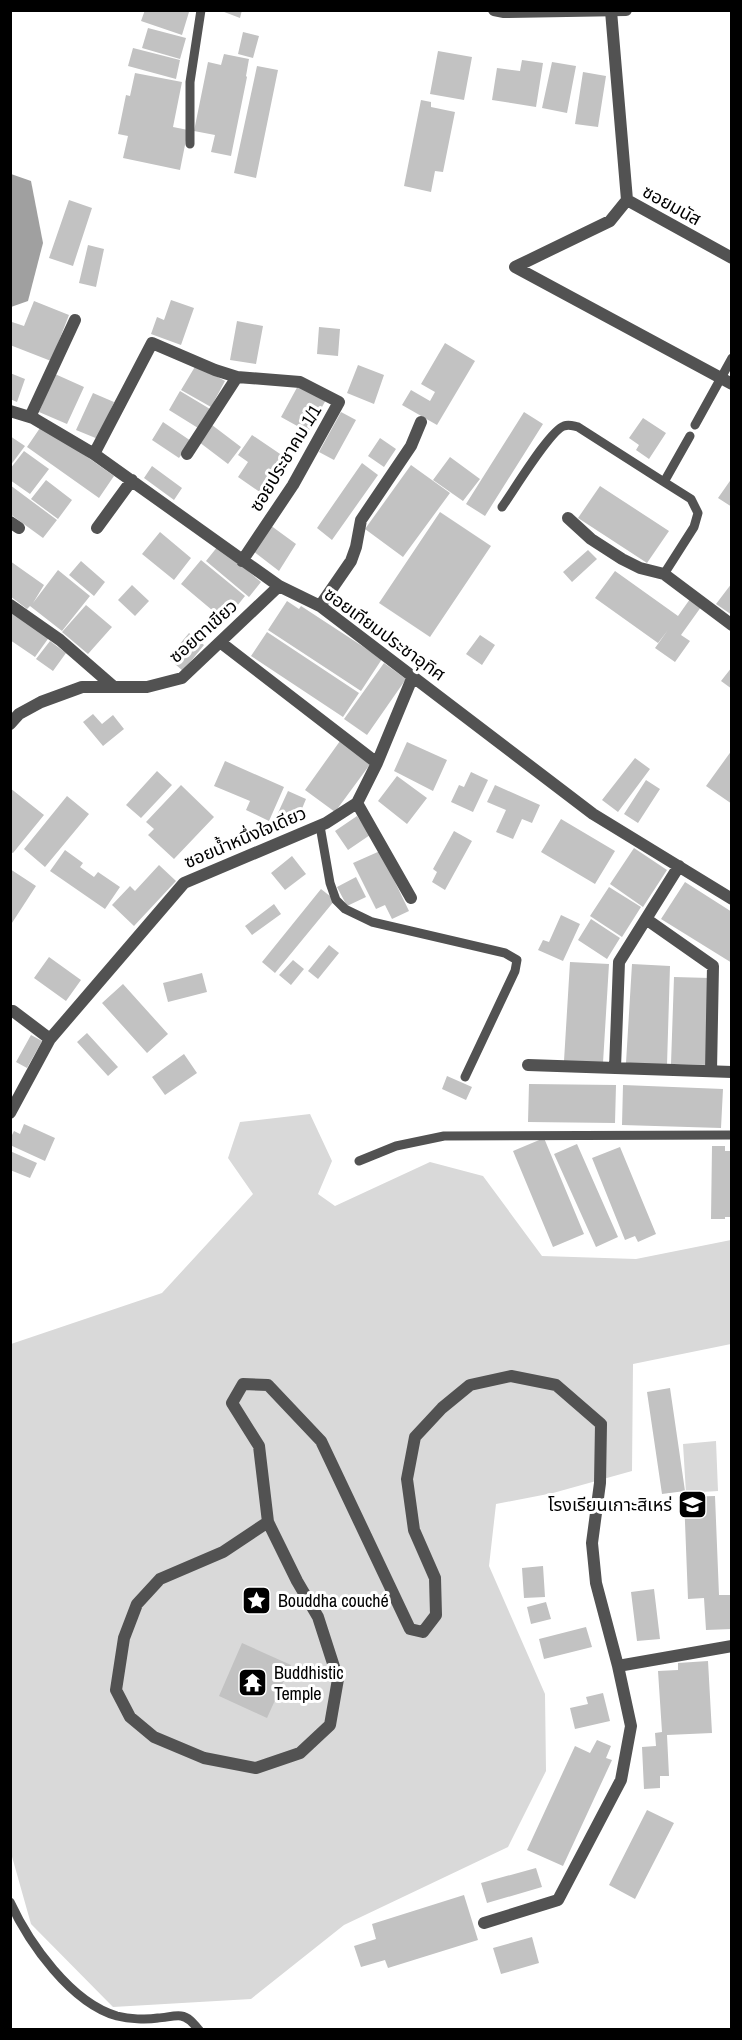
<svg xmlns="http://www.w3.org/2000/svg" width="742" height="2040" font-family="'Archivo Narrow','Noto Sans Thai',sans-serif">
  <rect width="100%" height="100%" fill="#fff"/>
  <path fill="#d9d9d9" d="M310,1114L332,1161L318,1194L335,1206L430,1162L483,1176L542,1256L636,1259L731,1240V1344L633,1364L632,1471L553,1493L496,1504L489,1566L545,1694L546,1771L508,1847L344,1925L251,1999L113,2007L31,1924L11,1853V1344L162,1293L253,1194L228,1158L240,1122Z
    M716,1441L718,1491L686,1493L683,1444Z"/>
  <path fill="#a0a0a0" d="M11,174L31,181L43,243L28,301L11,307Z"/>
  <path fill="#c2c2c2" d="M145,10H184L189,12L182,35L141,21Z
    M219,10H242L240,18Z
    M148,28L186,38L180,59L142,48Z
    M243,32L259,36L253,58L238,54Z
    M133,48L180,60L176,79L128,66Z
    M438,51L472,57L464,100L430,94Z
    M224,54L249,59L246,76L247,77L231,156L211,152L215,135L194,131L208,62L221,65Z
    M522,60L543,63L536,107L492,100L497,68L520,71Z
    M552,62L576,66L567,113L542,108Z
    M257,66L278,70L256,178L234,173Z
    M583,72L606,76L598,127L575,124Z
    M135,73L182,82L173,127L188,130L180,170L123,158L128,136L118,134L126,95L130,96Z
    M421,100L431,102V107L455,112L443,172L435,171L431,192L404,186Z
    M69,200L92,208L73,266L49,258Z
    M88,245L104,249L96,287L79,283Z
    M171,300L194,308L181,345L151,334L157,317L164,320Z
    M34,301L69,315L51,361L10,345V326L12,322L24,326Z
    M237,321L263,326L256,364L230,360Z
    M319,327L340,329L338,356L317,354Z
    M445,343L475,361L437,425L402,405L411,390L430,401L435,392L421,384Z
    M196,365L225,381L211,407L181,390Z
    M358,365L384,375L374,404L347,393Z
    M10,373L25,379L17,402L10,399Z
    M55,374L84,387L67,424L39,412Z
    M300,382L327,398L308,432L281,417Z
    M180,391L210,409L198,428L169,410Z
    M93,393L114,402L98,439L76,430Z
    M341,412L356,420L334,460L319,452Z
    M524,412L543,424L485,516L466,504Z
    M643,418L666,433L649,459L636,450L639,445L629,438Z
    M163,422L191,441L179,458L152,440Z
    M42,425L114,476L99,498L27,447Z
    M212,425L241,447L228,464L199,442Z
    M252,435L289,460L264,495L238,477L248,462L238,455Z
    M10,436L25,446L10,466Z
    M380,438L396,449L384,467L368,456Z
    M24,451L49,469L30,494L10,480V469Z
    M450,457L480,479L463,501L433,480Z
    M362,463L378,475L332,540L317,528Z
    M411,465L450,493L403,557L365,529Z
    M152,466L182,488L174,500L144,478Z
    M732,478V507L718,498Z
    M46,480L72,500L58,519L31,499Z
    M10,485L57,520L43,538L10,514Z
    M600,486L669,531L647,563L578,518Z
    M440,512L491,546L430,637L379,603Z
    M270,525L296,544L279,571L253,551Z
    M160,532L191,558L174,580L142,554Z
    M218,546L261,582L249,597L206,561Z
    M588,550L597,559L572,582L563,572Z
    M201,560L245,596L225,621L181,584Z
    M10,561L44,585L33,603L58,570L90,596L62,631L30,606L27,609L10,596Z
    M81,561L105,582L94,596L69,575Z
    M615,571L678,616L690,599L701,607L681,635L690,641L675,662L655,648L668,630L658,643L595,598Z
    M732,583V615L716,604Z
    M132,585L149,601L135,616L118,600Z
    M287,601L299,609L301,606L382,659L361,691L268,630Z
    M86,605L112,627L88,654L62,632Z
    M10,609L50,636L35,657L10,640Z
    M267,632L359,693L343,717L251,656Z
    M189,633L204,645L183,671L168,658Z
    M480,635L495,645L482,665L466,654Z
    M50,641L66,653L53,671L36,659Z
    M384,663L406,679L367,735L344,719Z
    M732,667V689L721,681Z
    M93,714L102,724L113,715L124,729L103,746L83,722Z
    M340,741L371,763L335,812L305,790Z
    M407,742L447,760L433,791L394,771Z
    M732,750V804L706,786Z
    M635,758L650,769L618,812L602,800Z
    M225,761L284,787L269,821L246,810L250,801L214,786Z
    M157,771L172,785L141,818L126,805Z
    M471,772L488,780L473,812L451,802L459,785L464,787Z
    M397,776L427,798L407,824L378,801Z
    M646,780L660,789L638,823L624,814Z
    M181,785L214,817L174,859L148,835L154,829L146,822Z
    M495,785L540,805L532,823L522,819L513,839L496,832L506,810L487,802Z
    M10,788L44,815L13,853L10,852Z
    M288,791L306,799L296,823L277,815Z
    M67,796L89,814L45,867L24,849Z
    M357,816L370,835L348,850L335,831Z
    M561,819L615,851L595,884L541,852Z
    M454,831L472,841L445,890L432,882L437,872L433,869Z
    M634,848L667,870L643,907L610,884Z
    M65,850L83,863L80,867L94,877L98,872L120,887L105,909L50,871Z
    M380,851L409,911L392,919L385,905L376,909L353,863Z
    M292,856L306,874L285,890L271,873Z
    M159,865L176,881L134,926L112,905L130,886L135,891Z
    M10,869L36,886L10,926Z
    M356,877L366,897L347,906L337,887Z
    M685,882L732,912V963L661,919Z
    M609,887L641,907L622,937L590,916Z
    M321,889L335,900L275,973L262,962Z
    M274,904L281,914L252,935L245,926Z
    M561,915L580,924L563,961L538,950L543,940L549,942Z
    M591,919L620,938L607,959L578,940Z
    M329,945L339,953L318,979L308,971Z
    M49,957L81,980L66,1001L34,978Z
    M293,960L304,969L291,985L279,975Z
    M570,962L609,964L603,1063L564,1061Z
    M632,964L670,966L667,1065L626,1063Z
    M202,973L207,992L168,1002L163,983Z
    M674,977L710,978L708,1065L671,1064Z
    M123,984L168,1034L147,1053L102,1003Z
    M87,1033L118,1067L108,1076L77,1042Z
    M31,1035L42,1041L27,1068L16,1062Z
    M184,1054L197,1073L165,1095L152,1077Z
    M447,1076L472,1087L466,1100L442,1089Z
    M529,1084L616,1085L615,1123L528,1122Z
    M623,1085L723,1089L721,1128L622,1125Z
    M24,1124L55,1138L45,1161L10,1145V1139L14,1131L20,1134Z
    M544,1138L584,1234L553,1247L513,1151Z
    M577,1144L618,1237L596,1247L554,1154Z
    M712,1146H725V1151H732V1217H725V1219H711Z
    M620,1147L656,1234L638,1242L635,1236L625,1240L592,1158Z
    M10,1151L37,1163L30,1178L10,1170Z
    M670,1388L685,1491L662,1494L647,1392Z
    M715,1496L719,1595H732V1629L706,1630L704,1598L688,1599L684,1497Z
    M543,1566L545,1597L524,1598L522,1568Z
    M654,1589L660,1639L637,1641L631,1592Z
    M546,1602L551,1619L531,1624L527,1607Z
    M586,1627L592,1647L544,1659L539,1639Z
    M242,1643L291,1665L267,1718L219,1696Z
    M708,1661L712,1733L667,1735L669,1776H660V1788L644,1789L642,1747L656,1746L655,1733L662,1732L658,1671L678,1670V1663Z
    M603,1693L610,1721L575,1729L570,1708L588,1704L586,1697Z
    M597,1740L611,1746L606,1758L612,1760L563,1866L527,1850L575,1746L590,1753Z
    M647,1810L674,1823L635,1899L609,1885Z
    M536,1868L542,1887L487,1903L481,1883Z
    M464,1895L478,1940L388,1968L385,1960L361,1967L354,1946L376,1939L372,1924Z
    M532,1937L539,1963L501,1974L493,1948Z"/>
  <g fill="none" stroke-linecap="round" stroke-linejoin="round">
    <path stroke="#525252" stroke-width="9" d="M190,144V82L201,10
      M695,425L732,358
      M502,507C513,492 550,430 564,426C569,424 573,426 578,427L664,482
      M664,574L694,527L698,513L691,499L664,482L690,436
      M320,826L330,883L336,900L345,909L372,922L505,953L517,960L515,971L465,1077
      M359,1161L396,1146L444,1136L732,1135
      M10,1902C29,1943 71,2003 117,2016C129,2019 146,2020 158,2018C165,2018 174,2015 181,2016C189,2017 194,2024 199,2030"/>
    <path stroke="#525252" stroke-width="12" d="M611,11L627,200L610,221L515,267L732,384
      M627,200L732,258
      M10,411L33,418L94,454L279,586L320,606L593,814L732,899
      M30,417L75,320
      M94,454L152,343L215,370L237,377L300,382L339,402L293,485L242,561
      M187,454L237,377
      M568,518L591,539L622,559L640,568L664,574L732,625
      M10,522L19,528
      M97,528L132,480
      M10,605L60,640L114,687
      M320,606L351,561L356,547L361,520L411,446L421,422
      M220,642L377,763
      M10,724L19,714L41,702L82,687H147L182,678L279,586
      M357,803L411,898
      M646,919L713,966L711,1071
      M13,1011L50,1039
      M528,1065L732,1072
      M615,1068L619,962L679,866
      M10,1113L50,1039L184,883L326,823L357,803L377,763L413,676
      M268,1522L223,1552L160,1579L137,1604L124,1638L116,1690L130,1717L154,1737L204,1758L256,1768L300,1753L330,1725L338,1679L318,1617L297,1581L268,1522L259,1446L232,1403L243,1384L268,1385L321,1441L410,1629L423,1632L436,1615L435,1578L414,1530L407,1479L415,1437L442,1408L470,1385L511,1376L556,1385L601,1424L600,1483L592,1543L596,1583L618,1666L631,1726L621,1780L558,1900L484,1923
      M618,1666L732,1646"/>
    <path stroke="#525252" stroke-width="12" d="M494,10L504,12L626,10"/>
  </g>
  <defs>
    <symbol id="school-square" viewBox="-11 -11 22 22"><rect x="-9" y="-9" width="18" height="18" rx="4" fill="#000" stroke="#fff"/><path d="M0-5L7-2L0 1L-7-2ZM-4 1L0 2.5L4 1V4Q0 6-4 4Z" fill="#fff"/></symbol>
    <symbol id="sight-square" viewBox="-11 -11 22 22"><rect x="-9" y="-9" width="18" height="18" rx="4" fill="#000" stroke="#fff"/><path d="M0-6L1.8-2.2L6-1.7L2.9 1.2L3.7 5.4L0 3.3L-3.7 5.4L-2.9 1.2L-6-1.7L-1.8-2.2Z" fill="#fff"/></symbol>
    <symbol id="temple-square" viewBox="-11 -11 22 22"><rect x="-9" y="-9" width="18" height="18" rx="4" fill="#000" stroke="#fff"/><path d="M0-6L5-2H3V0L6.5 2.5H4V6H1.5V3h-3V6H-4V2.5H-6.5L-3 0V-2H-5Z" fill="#fff"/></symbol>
  </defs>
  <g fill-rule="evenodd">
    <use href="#school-square" x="676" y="1488" width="33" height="33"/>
    <use href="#sight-square" x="240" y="1584" width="33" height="33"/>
    <use href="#temple-square" x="236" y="1666" width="33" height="33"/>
  </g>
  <g text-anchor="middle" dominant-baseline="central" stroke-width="6" stroke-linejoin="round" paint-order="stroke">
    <g font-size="18" fill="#000" stroke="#fff">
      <text transform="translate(672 205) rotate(29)">ซอยมนัส</text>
      <text transform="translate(285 458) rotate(-59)">ซอยประชาคม 1/1</text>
      <text transform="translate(203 631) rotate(-42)">ซอยตาเขียว</text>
      <text transform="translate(385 634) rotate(36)">ซอยเทียมประชาอุทิศ</text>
      <text transform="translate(245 837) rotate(-23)">ซอยน้ำหนึ่งใจเดียว</text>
    </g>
    <g font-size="18" fill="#000" stroke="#fff" text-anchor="start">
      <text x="672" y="1504" text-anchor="end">โรงเรียนเกาะสิเหร่</text>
      <text x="278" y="1600">Bouddha couché</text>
      <text x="274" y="1672">Buddhistic<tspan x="274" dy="21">Temple</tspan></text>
    </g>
  </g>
  <rect width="742" height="2040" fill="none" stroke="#000000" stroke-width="24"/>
</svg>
